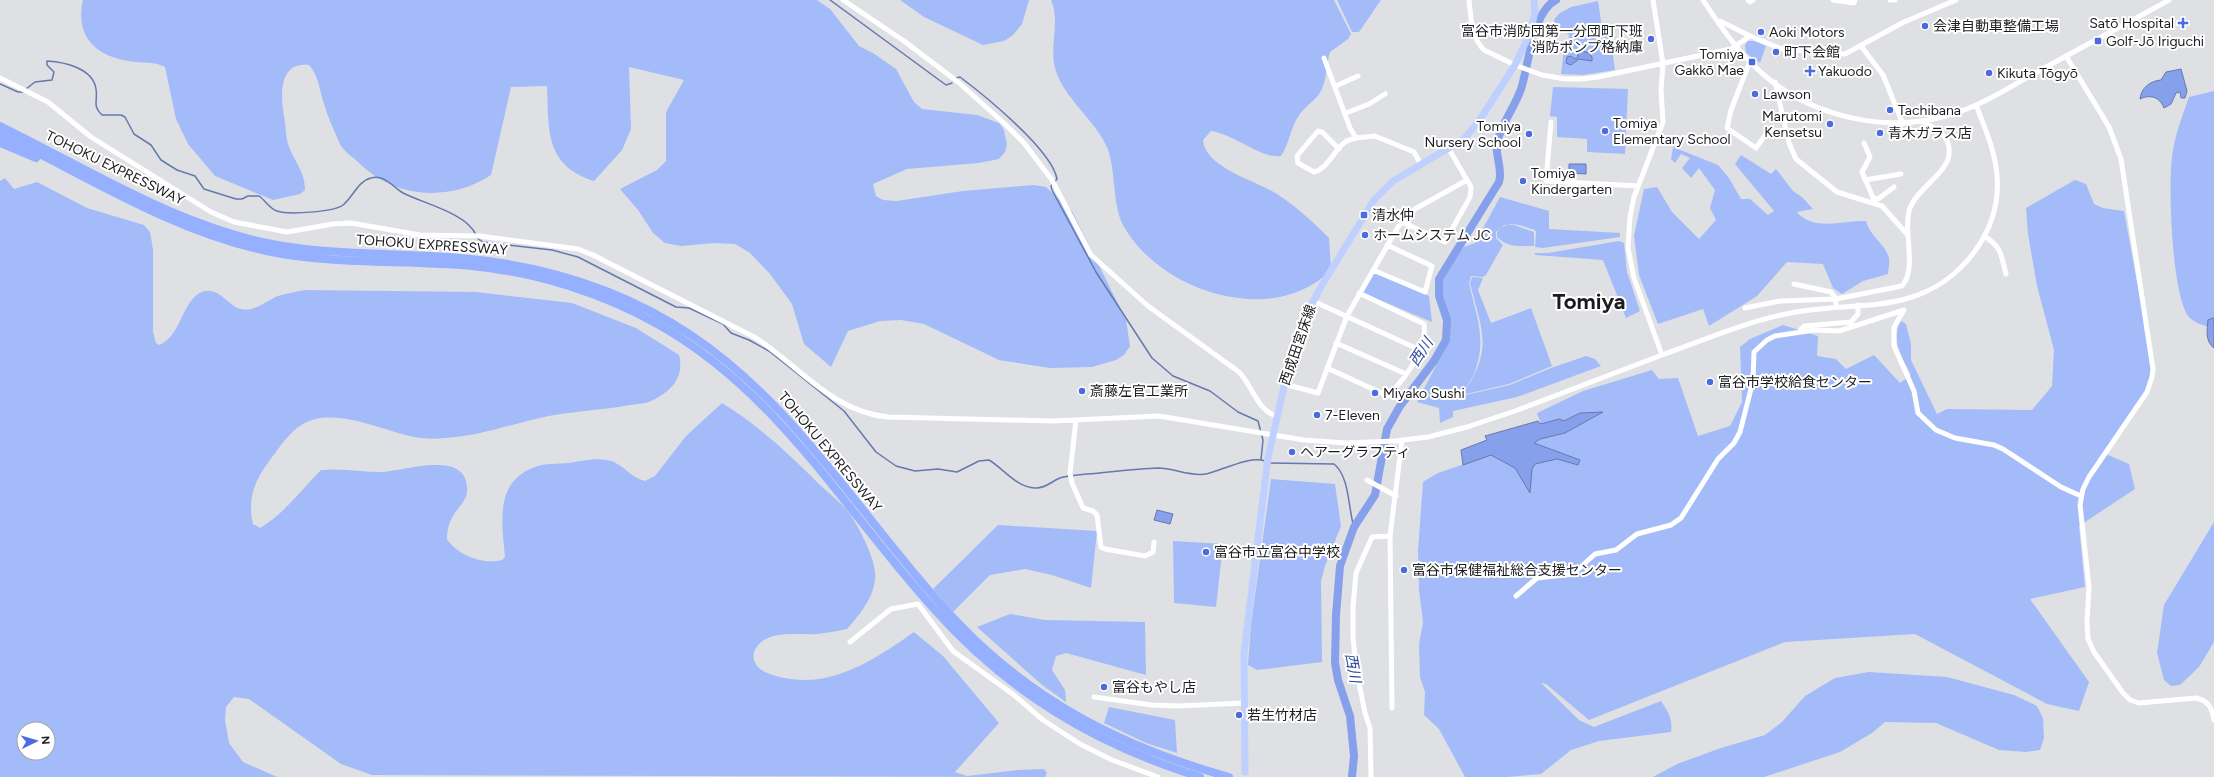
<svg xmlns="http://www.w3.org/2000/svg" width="2214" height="777" font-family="Figtree,'Noto Sans JP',sans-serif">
  <rect width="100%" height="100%" fill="#dee0e4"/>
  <path fill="#a3bbf9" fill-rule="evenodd" d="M83,0H817L830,9L859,46L873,53L896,69L914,102L922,109L977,115L999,123L1004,130L1007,144L1005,152L999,159L979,163L907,169L873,184L876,196L883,200L897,201L963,191L1034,185L1046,187L1072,211L1126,320L1130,346L1124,355L1116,360L1092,367L1050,368L999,360L924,324L901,320L880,321L848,331L831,367L804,344L792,304L770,274L750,253L735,244L715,243L681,246L665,243L653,233L638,210L620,189L657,170L666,161V112L684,80L629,67L631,129L622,150L594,181C544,165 549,129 547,86L511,87L491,175C448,203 393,198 357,161C351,156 343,150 340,144C334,131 328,117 324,104C319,89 319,76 309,65C276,61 281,101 285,122C286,130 286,139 289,147C295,162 305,172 305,190L300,194L273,200L215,176L188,144L176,119L165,67C156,62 147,63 136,62C99,59 74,39 83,0Z
    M900,0H1029L1022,24L1013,35L1004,41L983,45L924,17Z
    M1051,0H1334L1351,34L1348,39L1330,52C1326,64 1327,78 1322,89C1317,100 1307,104 1300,114C1290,127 1290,143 1281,156C1261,159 1234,134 1211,131L1203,140C1205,168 1257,181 1277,194C1297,207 1313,222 1329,238L1331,270C1273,329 1157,291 1122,223C1112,202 1116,162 1105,143C1092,118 1064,97 1056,71C1048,48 1061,23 1051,0Z
    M1337,0H1381L1359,32H1352Z
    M1598,1L1603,34L1610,33L1615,70L1583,75L1561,74L1564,50L1568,49L1569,34L1551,30L1555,18L1560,13L1571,7Z
    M1748,41H1754L1766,46L1760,63L1746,53L1745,45Z
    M1553,87L1628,89L1625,154L1587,152V139L1557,137V117L1550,116Z
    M2214,91V328C2205,326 2196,324 2189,317C2172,298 2168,186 2172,158C2174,137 2182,117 2189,97Z
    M1673,147L1718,165L1729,178L1741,199H1750L1768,215L1774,211L1735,164L1741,155L1771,174L1776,169L1793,191L1803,198L1813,209L1797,212C1813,232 1845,220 1866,221C1870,237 1885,243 1889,258C1890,263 1888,270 1888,274L1863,281L1842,294L1833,288L1823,264L1787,262L1757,296L1709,326L1703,309L1658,324L1639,275L1634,236L1644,189L1657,187L1672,212L1699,239L1716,220L1710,208L1715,190L1699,168L1691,178L1682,168L1690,158L1681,154L1675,163L1671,159Z
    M5,178L14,189L37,182L87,208L144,225L150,232L153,249V332L156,343L159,345C180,337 181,306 198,294C217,282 228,307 241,309C255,312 266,301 278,296C287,293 296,292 305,290L476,292L572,303L636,328L679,355C685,378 670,392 651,401C645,404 636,404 630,405C603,410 575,411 549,416C514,423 481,436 445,438C437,439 429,439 421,438C386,434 338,405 303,424C289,432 279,448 270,460C255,479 247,499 253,524L260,528C285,513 301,490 321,470C342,468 362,472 383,472C405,471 470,448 467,492C466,502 456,509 452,518C448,525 447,532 447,539C457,555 483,565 502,560L505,557C502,522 494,482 535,467C544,463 558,464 568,463C582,461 601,456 614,462C626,468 632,478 645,481L655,476L686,436L722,403C758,425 789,454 818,483C827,492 838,500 847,510C857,523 873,554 875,571C877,594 861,613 847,629C837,631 827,633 817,634C800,635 783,632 768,638C752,645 747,663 765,672C782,680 807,682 825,678C858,671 887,651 914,632L943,656L999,723L955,772L967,776L1018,770L1044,769L1047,773L1045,777L372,775L341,764L249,699L234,697L226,707L225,720L229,743L243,762L277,777H0V181ZM24,729H48V753H24Z
    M2075,180L2086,184L2094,204L2103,208L2124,211L2153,369L2150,385L2106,454L2129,464L2135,489L2079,526L2085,587L2030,599L2089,682L2079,711L2047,704L1915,634L1785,642L1589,720L1546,684L1541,683L1579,720L1594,727L1661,701C1668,712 1673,718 1671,732L1599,741L1571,750L1541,774L1507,777H1465L1439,729L1424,715L1425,692L1420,677L1419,645L1423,622L1419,590L1418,551L1423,482L1438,473L1491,455L1515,468L1530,493L1532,469L1535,464L1557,459L1578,465L1580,461L1534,443L1540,439L1565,433L1602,412L1580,413L1564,421L1559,419L1541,424L1537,413L1583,391L1652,370L1659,379L1678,378L1698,436L1730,426L1742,402L1740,347L1750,339L1783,325L1818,336L1817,356L1836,359L1846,369L1874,355L1900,383L1911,375C1902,357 1890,340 1901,321L1906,324L1911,344V360L1937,414L1947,409L2032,410L2052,386L2054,350L2037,286L2028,234L2026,208Z
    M1500,197L1549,211V229L1620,233V237L1543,248L1535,247L1536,232L1535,230C1518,225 1510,219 1496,232V238L1503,245L1486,275L1483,277L1471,276L1469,283C1476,315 1487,339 1475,371C1472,380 1465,388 1461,396L1510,385L1551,368L1586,356L1595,359L1601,366L1517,397L1453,411V417L1440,423L1439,408L1417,402L1449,341L1450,322L1441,287L1446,272L1464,247L1475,243Z
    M1504,225H1514L1534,232V246C1519,246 1508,248 1497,237V232Z
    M1619,241L1624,243L1627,272L1640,311L1626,318L1603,260L1535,255V253H1548Z
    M1374,271L1429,296L1432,322L1363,293L1362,290Z
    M1472,277L1483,278L1478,290L1491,323L1531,308L1552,366L1509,384L1462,395C1494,349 1482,332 1470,283Z
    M1271,479L1335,484L1341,526L1325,566L1321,581L1322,662L1257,670L1248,665L1251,625Z
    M2214,522V642L2199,667L2180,685L2171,686L2164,680L2157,653L2164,605Z
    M998,525L1097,531L1091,588L1052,575L1025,569L990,575L953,612L933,589Z
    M1173,541L1223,544L1216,607L1174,603Z
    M1010,614L1045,620L1145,622L1146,675L1066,653L1056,656L1052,670L1065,690L1066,702L1042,685L977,627Z
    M1869,672L1947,677L2014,695L2037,706L2043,718L2044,738L2040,750L2026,752L1999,750L1936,723L1885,722L1872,733L1840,752L1764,777H1653L1677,764L1721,748L1765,735L1782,722L1805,696L1835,678Z
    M1109,707L1175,720L1177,753L1146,743L1104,723Z"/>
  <path fill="#86a0eb" stroke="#6678ae" d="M1583,51L1589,53L1592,57V61L1579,59L1571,65L1566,63L1567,57L1571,56L1575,59L1578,57V53Z
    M2181,69L2187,91L2185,98H2181L2180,92L2176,93L2171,104L2164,108C2160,97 2150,94 2140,99C2141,88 2150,81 2161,80L2166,72Z
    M1569,164H1586V174L1569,173Z
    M2213,318H2214V348C2205,341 2207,330 2208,320Z
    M1603,412L1565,433L1540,439L1534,443L1580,460L1578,465L1557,459L1535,464L1532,469L1530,493L1515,468L1491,455L1463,465L1461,450L1487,440L1485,436L1538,421L1541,424L1559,419L1564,421L1580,413Z
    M1157,510L1173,514L1170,524L1154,520Z"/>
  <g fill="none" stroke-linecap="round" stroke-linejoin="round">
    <path stroke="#6678ae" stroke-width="1.5" d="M830,0L946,85L952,83
      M956,78L960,77C984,95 1052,150 1057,179L1051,186L1052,190L1096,272L1152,358L1173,376L1210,391L1238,412L1258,421L1263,440L1261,460
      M0,84L18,92H23
      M26,89L35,82L52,80L54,72L47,65V61C64,62 93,68 96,89C98,101 92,106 102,115H121L125,117L134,134L151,145L161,160L177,170L195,176L204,189L236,199H242L248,196H259C265,200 270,209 277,211C288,215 334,212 343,205C353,197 358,181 371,178C384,174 393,187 403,193C422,203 467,213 476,235
      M477,238L483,242L552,250L578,257L676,307L689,308L723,324L731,333L749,340L769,351L844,411L876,452L896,466L915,471L938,469L957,472L979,461L989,460C1004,469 1016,487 1035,488C1045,489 1052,481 1060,478C1068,475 1079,475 1087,474C1111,472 1134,469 1158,468C1174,468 1190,477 1206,474C1221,471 1250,455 1265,461
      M1270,463L1334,464C1350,477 1348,509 1354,527"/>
    <path stroke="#86a0eb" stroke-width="8" d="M1352,777L1354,756L1350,716L1338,680L1335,663L1336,615L1340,566L1354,527L1375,495L1387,429L1400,406L1434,361L1446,340L1447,320L1439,296V279L1499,182C1503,169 1495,156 1497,143C1501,124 1515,107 1521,89C1529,65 1532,12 1556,0"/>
    <path stroke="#fff" stroke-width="5" d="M843,0L904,41L958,82L1005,124L1024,143L1052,180L1091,255L1148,306L1239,372C1252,385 1257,410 1276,416
      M1469,0C1471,18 1471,37 1484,50L1515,65L1542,75L1565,79H1581L1598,77L1731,49L1750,36L1782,49L1845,54L1902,23L1956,0
      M1703,0C1719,25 1741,56 1764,75C1813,117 1887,134 1949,115C1982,106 2009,87 2039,71C2082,47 2126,24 2169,0
      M1748,0L1750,2L1753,0
      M1833,0L1854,3L1855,0
      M1890,0H1895
      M1720,21L1750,36
      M1861,46L1883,75L1903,124
      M2066,56L2109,127L2121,159L2153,369L2152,377L2147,392L2089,477L2083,489L2080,505L2089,587L2087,622L2088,639L2094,652L2123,693L2130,700L2139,703L2196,698C2209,701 2212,708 2214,720
      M1324,58L1350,128L1356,138L1375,136L1414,152L1421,165
      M1750,61L1731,110L1727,128L1756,148L1766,134L1786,130
      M0,78L48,102L91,137L211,212L234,222L287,232L333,224L351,223L420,235L479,236L578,249L593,255L756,338C800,367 833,412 888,417L1053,421L1159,416L1304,440L1346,443L1395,441L1428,437L1467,427L1515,411L1662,355L1634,278L1628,248L1630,217L1634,197L1663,122L1661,90L1663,64L1653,0
      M1775,82L1789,143L1796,159L1837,192L1882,206L1907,234
      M1336,86L1358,76
      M1346,113L1369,104L1385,94
      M1551,122L1546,181L1638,186
      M1864,143L1870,157L1862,172C1865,180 1874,197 1874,203
      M1339,149L1322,132L1318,131L1297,156L1298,163L1314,172C1327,169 1334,151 1344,143C1347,140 1352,139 1356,138
      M1865,180L1901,174
      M1874,198L1878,199L1894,187
      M1402,222L1445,242L1470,197L1471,187L1449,149
      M1984,236C2002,247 2001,255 2006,274
      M1373,270L1425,292L1432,266L1387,245
      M1313,301L1420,350
      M1836,307V299L1902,286C1918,267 1902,232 1910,208C1916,190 1947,173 1949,155C1951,136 1938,129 1923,122
      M1745,308L1780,301L1836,299L1831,292L1794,284
      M1904,310L1894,327V346L1914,391L1918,413L1936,430L1955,438L1994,445L2003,449L2061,487L2081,496
      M1801,332V329L1804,326L1851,322L1858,314V305
      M1336,343L1406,374
      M1662,355C1704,340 1747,321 1791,313C1830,305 1871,309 1909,298C1961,283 2002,231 1997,175C1995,151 1985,128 1976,105
      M1327,368L1388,396C1405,378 1428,350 1424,324L1359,293
      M1284,384L1318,393L1347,316L1398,227L1415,209L1467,180
      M1076,420L1070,473L1072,483L1083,508L1093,511L1097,515L1101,547L1105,549L1145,556L1153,552L1154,542
      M1367,480L1396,496
      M1516,596L1537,578L1573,574L1595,554L1616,550L1637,534L1671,525L1681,518L1718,459L1734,443L1740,432L1753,381L1754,352L1767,340L1775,336L1815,330L1839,331L1904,310
      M850,642L891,609L918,604L953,651L1014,695L1043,720L1080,744L1112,760L1158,777
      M1094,697L1152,705L1178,706L1244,703
      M1392,708L1390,536L1402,440
      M1371,777L1370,728L1365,713L1356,668L1353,636V607L1356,573L1372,537L1390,536"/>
    <path stroke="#bfd0fe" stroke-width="7" d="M1245,772L1244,653L1268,458L1290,360L1304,319L1322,285L1374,200L1393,181L1464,139L1479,121L1515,65L1530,33L1535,12L1534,0"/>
    <path stroke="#94b0fe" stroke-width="8" d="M0,126C88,169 175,225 272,244C324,254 377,253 431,256C523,260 613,283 691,335C797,406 861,517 946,610C1024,697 1118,746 1229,777
      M0,134C87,176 170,230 266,251C333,265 402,260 471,266C536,272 602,293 659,325C778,392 845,511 934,609C1008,692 1094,744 1200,777
      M0,143L36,158"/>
  </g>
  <g fill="#4b6bdf" stroke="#fff" stroke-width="1.5">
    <path d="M2181 17h4v4h4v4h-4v4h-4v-4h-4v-4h4z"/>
    <circle cx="1925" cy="26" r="4"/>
    <circle cx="1761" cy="32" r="4"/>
    <circle cx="1651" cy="39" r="4"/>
    <rect x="2094" y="37" width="8" height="8" rx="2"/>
    <circle cx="1776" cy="52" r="4"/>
    <rect x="1748" y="58" width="8" height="8" rx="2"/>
    <path d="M1808 65h4v4h4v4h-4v4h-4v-4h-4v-4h4z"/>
    <circle cx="1989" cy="73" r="4"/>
    <circle cx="1755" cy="94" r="4"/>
    <circle cx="1890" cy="110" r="4"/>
    <circle cx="1830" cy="124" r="4"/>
    <circle cx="1605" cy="131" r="4"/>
    <circle cx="1880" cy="133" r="4"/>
    <circle cx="1529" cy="134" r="4"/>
    <circle cx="1523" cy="181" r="4"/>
    <rect x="1360" y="211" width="8" height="8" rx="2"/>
    <circle cx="1365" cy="235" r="4"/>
    <circle cx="1710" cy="382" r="4"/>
    <circle cx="1082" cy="391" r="4"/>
    <circle cx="1375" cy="393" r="4"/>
    <circle cx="1317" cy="415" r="4"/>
    <circle cx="1292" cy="452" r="4"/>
    <circle cx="1206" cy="552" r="4"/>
    <circle cx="1404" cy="570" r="4"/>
    <circle cx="1104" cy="687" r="4"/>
    <circle cx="1239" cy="715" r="4"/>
  </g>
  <g text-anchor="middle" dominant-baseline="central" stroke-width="4" stroke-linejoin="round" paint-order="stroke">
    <g font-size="14" fill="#1c1c1e" stroke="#fff" text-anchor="start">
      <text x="2174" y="23" text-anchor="end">Satō Hospital</text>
      <text x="1933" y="26">会津自動車整備工場</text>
      <text x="1643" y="31" text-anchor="end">富谷市消防団第一分団町下班<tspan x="1643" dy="16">消防ポンプ格納庫</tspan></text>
      <text x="1769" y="32">Aoki Motors</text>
      <text x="2106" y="41">Golf-Jō Iriguchi</text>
      <text x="1784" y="52">町下会館</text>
      <text x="1744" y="54" text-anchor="end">Tomiya<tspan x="1744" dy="16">Gakkō Mae</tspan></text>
      <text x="1818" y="71">Yakuodo</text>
      <text x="1997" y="73">Kikuta Tōgyō</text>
      <text x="1763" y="94">Lawson</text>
      <text x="1898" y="110">Tachibana</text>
      <text x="1822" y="116" text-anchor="end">Marutomi<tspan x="1822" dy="16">Kensetsu</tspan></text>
      <text x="1613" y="123">Tomiya<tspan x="1613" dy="16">Elementary School</tspan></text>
      <text x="1521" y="126" text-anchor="end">Tomiya<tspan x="1521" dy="16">Nursery School</tspan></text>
      <text x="1888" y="133">青木ガラス店</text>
      <text x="1531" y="173">Tomiya<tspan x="1531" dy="16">Kindergarten</tspan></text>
      <text x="1372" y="215">清水仲</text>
      <text x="1373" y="235">ホームシステム JC</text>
      <text x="1718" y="382">富谷市学校給食センター</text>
      <text x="1090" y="391">斎藤左官工業所</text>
      <text x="1383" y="393">Miyako Sushi</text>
      <text x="1325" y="415">7-Eleven</text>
      <text x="1300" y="452">ヘアーグラフティ</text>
      <text x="1214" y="552">富谷市立富谷中学校</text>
      <text x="1412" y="570">富谷市保健福祉総合支援センター</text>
      <text x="1112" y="687">富谷もやし店</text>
      <text x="1247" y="715">若生竹材店</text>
    </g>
    <g font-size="14" fill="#1c1c1e" stroke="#fff">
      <text transform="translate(115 168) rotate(26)">TOHOKU EXPRESSWAY</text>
      <text transform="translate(432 245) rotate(4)">TOHOKU EXPRESSWAY</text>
      <text transform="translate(1298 345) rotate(-71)">西成田宮床線</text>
      <text transform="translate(830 452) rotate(50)">TOHOKU EXPRESSWAY</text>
    </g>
    <g font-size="15" font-style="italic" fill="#3249a0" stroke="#fff">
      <text transform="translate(1421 352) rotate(-57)">西川</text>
      <text transform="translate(1353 668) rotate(80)">西川</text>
    </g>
    <g font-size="22" font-weight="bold" fill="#1c1c1e" stroke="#fff">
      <text x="1589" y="301">Tomiya</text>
    </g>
  </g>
  <g transform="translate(36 741) rotate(85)"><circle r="19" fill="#ffffff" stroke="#a4a4a5"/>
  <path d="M0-3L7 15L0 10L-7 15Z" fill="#4b6bdf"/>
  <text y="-6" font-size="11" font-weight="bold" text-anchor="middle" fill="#1c1c1e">N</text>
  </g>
</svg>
